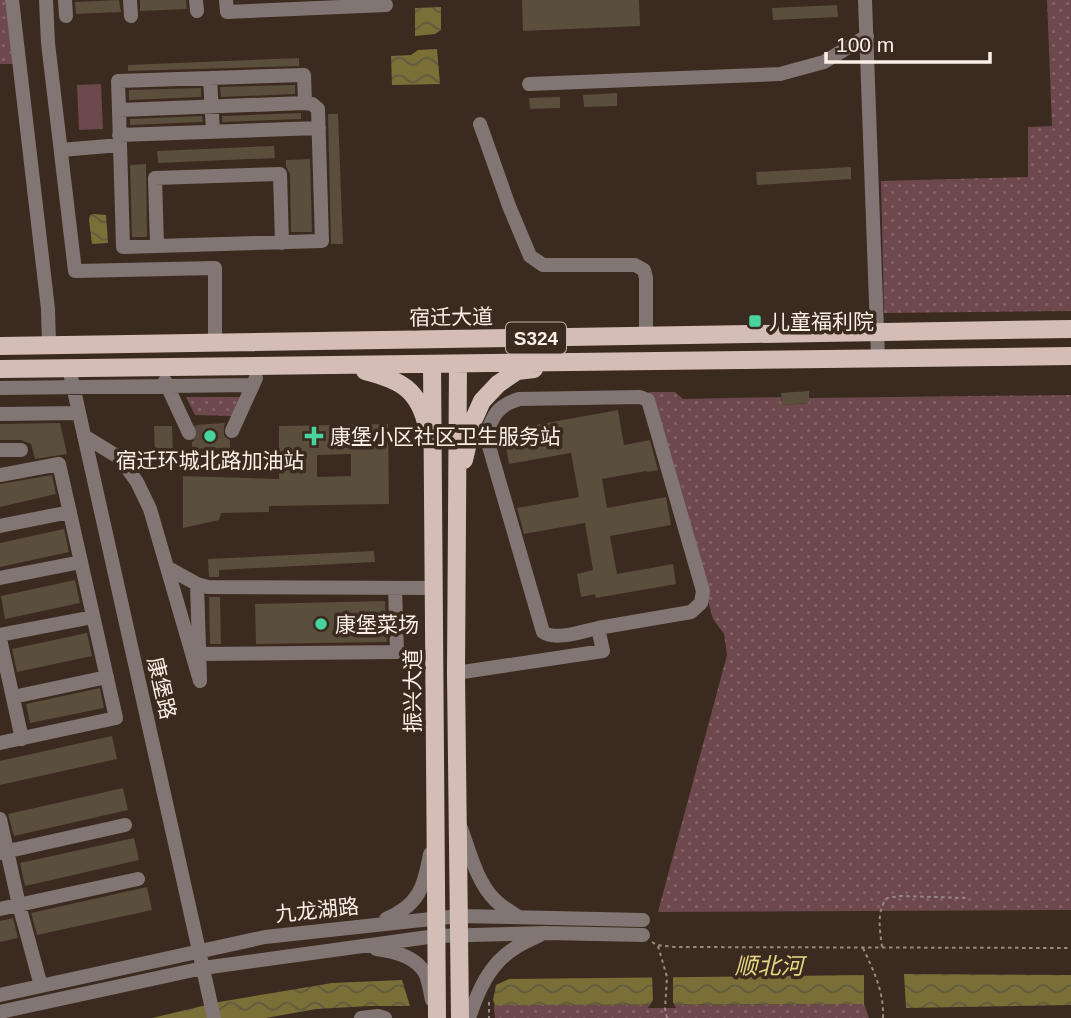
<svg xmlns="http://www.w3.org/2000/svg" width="1071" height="1018" font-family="Helvetica,'Noto Sans SC',sans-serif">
  <defs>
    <pattern id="grass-dots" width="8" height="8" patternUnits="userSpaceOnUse" patternTransform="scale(1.75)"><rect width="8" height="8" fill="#6d484c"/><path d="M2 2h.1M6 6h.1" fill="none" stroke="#836366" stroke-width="1.8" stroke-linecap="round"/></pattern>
    <pattern id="water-waves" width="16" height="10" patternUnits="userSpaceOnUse" patternTransform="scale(1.75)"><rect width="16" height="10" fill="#796f37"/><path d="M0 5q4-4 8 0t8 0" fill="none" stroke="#605a3f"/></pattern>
  </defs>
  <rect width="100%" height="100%" fill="#3b2a1f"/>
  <path fill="url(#grass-dots)" d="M0,0H5L13,64H0Z
    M1047,0H1071V311L884,313L881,181L1028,177V127L1052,126Z
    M649,392H675L683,399L781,397L782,405L809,403V398L1071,395V910L658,912L727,655L724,634L713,619Z
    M186,397H242L232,416L195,415Z
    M864,1004L869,1018H495L494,1005Z"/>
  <path fill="#6d484c" d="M101,84L103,129L79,130L77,85Z"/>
  <path fill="url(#water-waves)" d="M441,7V30L435,34L415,36V8Z
    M437,49L440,84L392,85L391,56L411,55L418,50Z
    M94,214L106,215L108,243L92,244L89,220L90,215Z
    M904,974L1071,975V1005L906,1008Z
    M864,975V1004L495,1005L493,1000L496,985L509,979Z
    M402,980L410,1006H370L316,1009L266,1018H152L219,1002L332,983Z"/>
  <path fill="#3b2a1f" d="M652,974H673V1002L676,1008H648L653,1000Z"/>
  <path fill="#5a4e3c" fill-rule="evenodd" d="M119,0L121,12L76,14L75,2Z
    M140,0H186L187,9L140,11Z
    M522,0H639L640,26L523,31Z
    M837,5L838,17L773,20L772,8Z
    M299,58V66L128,71V65Z
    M295,85V94L221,97L220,87Z
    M201,88V97L129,100V90Z
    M617,93V106L584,107L583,95Z
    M560,97V108L530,109L529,98Z
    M301,113V119L222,122V116Z
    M328,114H338L343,244H331Z
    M202,116L203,122L130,125V119Z
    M274,146L275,158L158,163L157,151Z
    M310,159L312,232H291L290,174L286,167V160Z
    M146,164L147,237H132L130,165Z
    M851,167V179L757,185L756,172Z
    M809,391V403L782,405L781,393Z
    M618,410L624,445L650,440L658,470L647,472L646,471L602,479L607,508L666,497L671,525L610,536L617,574L673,564L676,584L596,598L595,594L581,597L577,574L593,570L585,523L524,534L517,508L579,497L571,453L509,464L503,431Z
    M60,423L67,454L35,459L31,444L21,440H0V424Z
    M225,423L223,433L225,437L230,440V448L192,449V442L196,439L198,435L196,425Z
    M388,424L389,504L269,506V512L221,513L219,520L183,528V476L279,479V426ZM351,454V476L317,477V455Z
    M154,426H172L173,454L155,455Z
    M52,475L56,494L0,507V484Z
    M64,529L69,552L0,567V543Z
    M374,551L375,562L219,570V577H209L208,559Z
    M75,580L80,603L5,619L1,596Z
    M209,597H220L221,644H210Z
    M385,601L387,642L256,644L255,604Z
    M87,633L92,656L17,672L12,649Z
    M100,688L104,708L30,723L26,704Z
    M112,736L117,759L0,785V761Z
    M123,788L128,810L14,836L8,814Z
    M134,838L139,860L25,886L20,863Z
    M147,887L152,910L37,935L31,913Z
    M13,918L18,938L0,942V921Z"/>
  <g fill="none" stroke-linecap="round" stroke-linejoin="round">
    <path stroke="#58483d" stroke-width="14" stroke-dasharray="14 7" stroke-linecap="butt" d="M189,433L232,431"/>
    <path stroke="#988a81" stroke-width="2" stroke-dasharray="3.5 3.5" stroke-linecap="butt" d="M652,942L657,945L674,947L1071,948
      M658,946L667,977L665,1009L667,1018
      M882,947C880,930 876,912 887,898L901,896L967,898
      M863,948C874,972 884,991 883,1018
      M489,1002V1018"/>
    <path stroke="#817673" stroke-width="14" d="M12,0L48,309L49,345
      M46,0L48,43L75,271L215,268V342
      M65,0L66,16
      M130,0L131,16
      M196,0L197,11
      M226,0L227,12L386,5
      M865,0L878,358
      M210,78L213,132
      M529,84L780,74L824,62L867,36
      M305,103L312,104L318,109L322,241L123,247L119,110Z
      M119,110L118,81L304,75L305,103
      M480,124L509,206L530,256L543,265H635L644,270L646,278V336
      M119,135L319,128
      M61,150L120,145
      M157,246L155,178L280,174L282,243
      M69,368L214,1018
      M165,381L189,433
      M0,388L253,385
      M0,414L79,413
      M232,431L256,378
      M84,436L120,458L137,482L150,509L200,681L197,584L168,568
      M0,450H21
      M0,475L59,464L116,718L0,743
      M0,526L70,512
      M0,578L81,562
      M197,584L208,587L434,588
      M0,635L93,617
      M0,639L22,739
      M199,654L397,652L395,588
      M456,673L603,651L598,628L691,612L701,603L703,591L648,400L640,397L519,399C497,406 493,415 486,436L543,632C555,641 583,631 598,628
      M13,697L107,677
      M0,819L19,905L41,986
      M461,828C470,853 477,882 495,900C502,907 511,912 519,917
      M0,853L125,825
      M0,909L138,879
      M386,919C419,905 424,887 430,854
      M376,949C394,951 415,956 425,973C429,981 430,992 432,1000
      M0,995L265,937L459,916L643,920
      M0,1012L203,968L436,936L546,933L643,935
      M361,1018L378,1016L385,1018
      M469,1018C478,991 489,964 515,948C522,943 532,939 540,935"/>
    <path stroke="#d4bdb7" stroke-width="18" d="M0,346L1071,329
      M432,364L437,1018
      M458,364L456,673L460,1018
      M0,369L1071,356
      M365,371C400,380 419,389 427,427
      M464,460L473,421L482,401L498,384L517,371L534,369"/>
  </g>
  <g fill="#47d49e" stroke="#3b2a1f" stroke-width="2.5">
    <rect x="748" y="314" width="14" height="14" rx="3.5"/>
    <circle cx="210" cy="436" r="7"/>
    <path d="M310.5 425.5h7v7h7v7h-7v7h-7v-7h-7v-7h7z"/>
    <circle cx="321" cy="624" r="7"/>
  </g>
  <g text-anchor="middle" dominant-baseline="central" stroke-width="7" stroke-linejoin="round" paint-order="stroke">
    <rect fill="#3b2a1f" stroke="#c1b4ac" stroke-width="2" x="506" y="322.5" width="60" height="31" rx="5"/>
    <g font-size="19" font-weight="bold" fill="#fbefe8">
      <text x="536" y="338">S324</text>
    </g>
    <g font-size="21" fill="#fbefe8" stroke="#3b2a1f">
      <text transform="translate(451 317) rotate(-1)">宿迁大道</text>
      <text transform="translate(162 688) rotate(77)">康堡路</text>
      <text transform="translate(412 691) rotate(-90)">振兴大道</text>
      <text transform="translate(317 910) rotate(-6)">九龙湖路</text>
    </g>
    <g font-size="21" fill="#fbefe8" stroke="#3b2a1f" text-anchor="start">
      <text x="769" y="321">儿童福利院</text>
      <text x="330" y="436">康堡小区社区卫生服务站</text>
      <text x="210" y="460" text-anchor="middle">宿迁环城北路加油站</text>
      <text x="335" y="624">康堡菜场</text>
    </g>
    <g font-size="23" font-style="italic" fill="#e7d783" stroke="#3b2a1f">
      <text x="769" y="966">顺北河</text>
    </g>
  </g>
  <path d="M826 52v10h164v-10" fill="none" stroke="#fbefe8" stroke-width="3.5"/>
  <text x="836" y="52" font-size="21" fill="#fbefe8" stroke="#3b2a1f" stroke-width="5" paint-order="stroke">100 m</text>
</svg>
